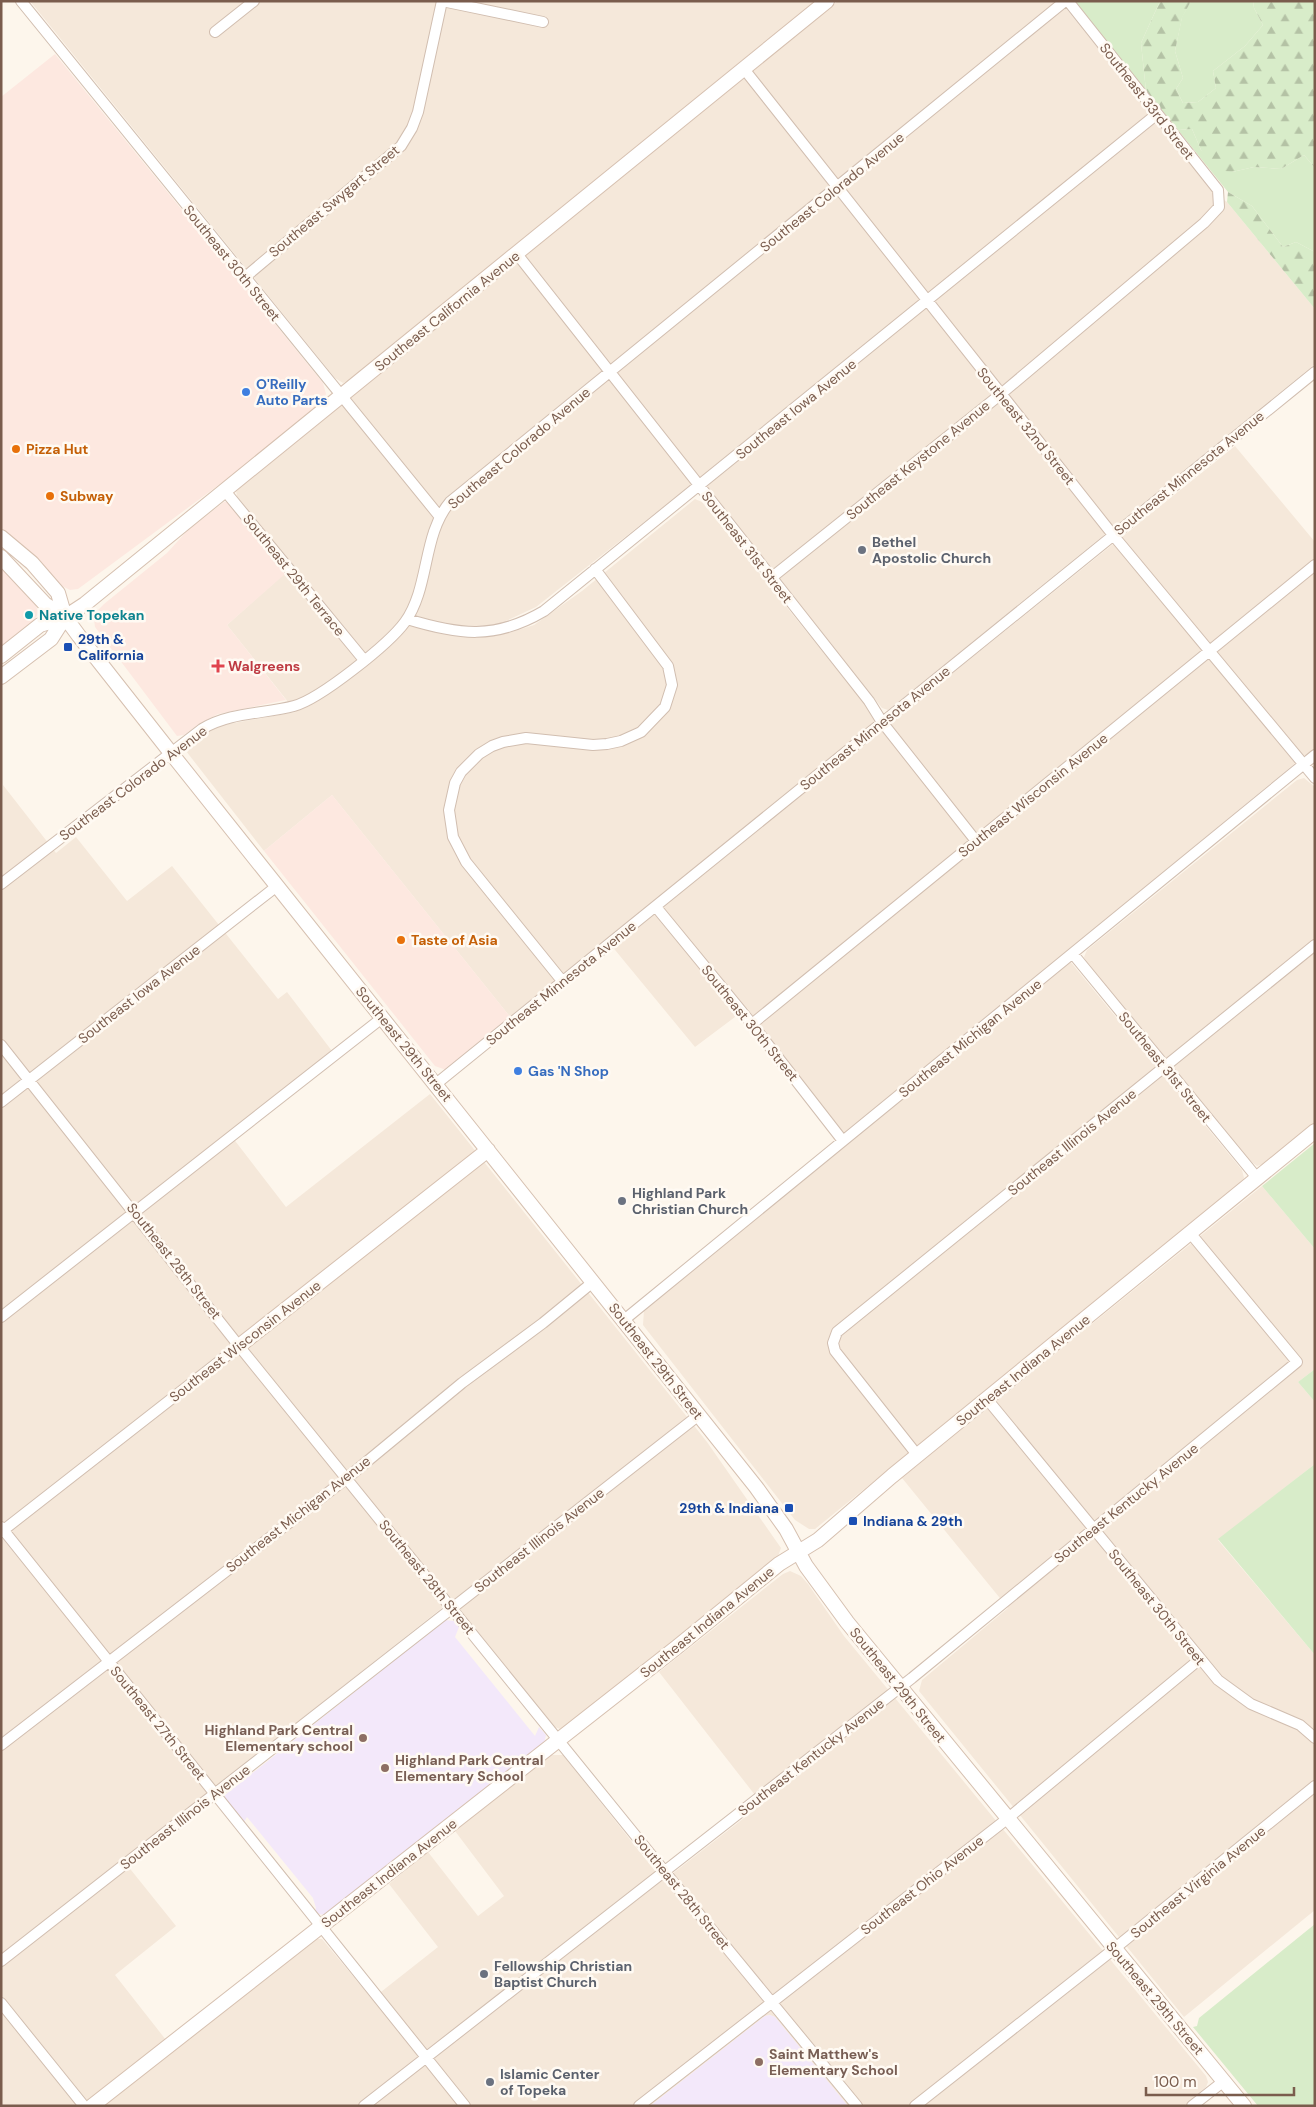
<svg xmlns="http://www.w3.org/2000/svg" width="1316" height="2107" font-family="'DM Sans',sans-serif">
  <defs>
    <pattern id="forest-firs" width="22" height="20" patternUnits="userSpaceOnUse" patternTransform="scale(1.25)"><rect width="22" height="20" fill="#d8ecc9"/><path d="M5 1l3.5 6h-7zM16 11l3.5 6h-7z" fill="#b4c2a5"/></pattern>
  </defs>
  <rect width="100%" height="100%" fill="#fdf6ec"/>
  <path fill="#f5e8da" d="M30,1H815L350,380L343,383L335,378Z
    M838,1H1060L1214,193L1227,202L1315,309V364L888,710L882,708L700,478L536,607L506,621L509,633L534,625L582,591L695,499L702,502L868,708L882,730L1235,446L1315,542V766L1305,755L1064,954L1242,1170L1244,1178L1240,1184L815,1529H809L795,1520L643,1325L644,1310L850,1142L747,1008L695,1047L606,939L511,1018L332,795L264,851L186,751L207,732L223,725L296,712L227,625L293,566L237,497L236,490Z
    M1304,778L1315,787V1123L1263,1164L1257,1166L1249,1160L1087,964L1084,957L1087,950L1297,780Z
    M3,785L56,853L76,837L127,901L172,866L278,999L287,992L332,1051L229,1133L286,1207L430,1094L707,1442L781,1548L777,1559L566,1727L560,1729L555,1727L452,1600L123,1860L176,1926L115,1975L166,2040L82,2106H1Z
    M1262,1186L1315,1249V1369L1298,1382L1315,1402V1464L1218,1540L1315,1655V1910L1184,2017L919,1691L922,1680L1008,1608L902,1478Z
    M790,1571L801,1576L808,1584L844,1636L1206,2076L1208,2082L1206,2087L1184,2106H848L775,2017L770,2015L765,2016L650,2106H103L317,1939H322L372,1999L438,1947L389,1884L428,1852L478,1916L504,1896L455,1831L551,1755H563L663,1881L762,1804L659,1672L783,1574Z"/>
  <path fill="#fde8e0" d="M55,54L323,383L326,394L323,401L315,409L243,467L78,589L70,590L62,586L28,550L1,528V97Z
    M224,502H229L285,574L227,625L286,700L218,714L199,724L184,735L177,736L95,627L94,619L97,611L104,604L167,553L187,531Z
    M1,564L32,596L39,613L30,625L1,649Z
    M332,795L511,1018L446,1070L435,1066L264,851Z"/>
  <path fill="#f3e8fa" d="M445,1620L454,1621L459,1627L455,1637L535,1736L539,1727L546,1735L544,1744L325,1915L319,1914L315,1911L316,1908L313,1898L247,1817L244,1822L225,1798V1795Z
    M770,2015L775,2017L848,2106H650L765,2016Z"/>
  <path fill="#d8ecc9" d="M1074,1H1160L1141,43L1146,91Z
    M1191,1H1253L1254,8L1263,25L1245,46L1213,71L1216,88L1198,102L1183,103L1176,89L1183,78L1175,51L1182,17Z
    M1192,129L1201,150L1232,172L1254,167L1281,169L1304,155L1315,168V252L1296,242L1283,247L1252,206L1228,192L1178,130Z
    M1315,1143V1249L1262,1186Z
    M1315,1369V1402L1298,1382Z
    M1315,1464V1655L1218,1539Z
    M1315,1924V2106H1258L1193,2027L1197,2026L1199,2018Z"/>
  <path fill="url(#forest-firs)" d="M1160,1H1191L1182,18L1175,51L1183,78L1176,89L1183,103L1198,102L1216,88L1213,71L1245,46L1263,25L1254,8L1253,1H1315V168L1304,155L1281,169L1254,167L1232,172L1216,170L1201,150L1192,129L1178,130L1146,91L1141,43Z
    M1228,192L1252,206L1283,247L1296,242L1315,252V309L1227,202Z"/>
  <g fill="none" stroke-linecap="round" stroke-linejoin="round">
    <defs>
      <path id="street" d="M21,1L440,517
        M215,32L254,1
        M744,69L1113,535L1315,778
        M517,254L869,701L882,722L976,841
        M244,278L401,146L412,128L418,112L442,1L543,22
        M225,491L364,660
        M771,578L1001,394L1204,223L1219,207L1218,190L1068,1
        M407,619C459,635 495,640 544,611L1157,114
        M1,884L202,729C230,712 264,714 294,706C320,699 389,644 405,622C430,587 422,535 450,502L1065,1
        M656,907L752,1024L843,1141
        M1073,954L1258,1179
        M563,982L466,862L453,837L449,810L455,783L461,772L479,754L492,746L503,742L526,738L593,745L607,744L621,741L641,732L665,707L672,685L668,666L595,569
        M752,1024L1315,565
        M1,1045L239,1346L708,1925L857,2106
        M436,1084L1315,372
        M1,1102L277,886
        M1,1317L382,1018
        M624,1320L1315,755
        M987,1399L1218,1680L1251,1704L1300,1725L1315,1738
        M918,1456L835,1351L833,1343L837,1332L1315,945
        M1,1527L465,2106
        M1,1532L239,1346
        M1,1745L347,1478L462,1383L543,1323L593,1282
        M1,1961L699,1415
        M1,2003L84,2106
        M364,2106L912,1678L1297,1362L1191,1234
        M639,2106L1007,1819L1200,1659
        M915,2106L1114,1949L1315,1786
        M1192,2106L1224,2081"/>
      <path id="secondary" d="M1,537L32,563L58,593L65,617L79,636L171,753L756,1487L786,1529L806,1566L847,1622L1244,2106
        M1,557L45,604L65,617
        M1,656L40,625L65,617L85,604L827,1
        M1,677L51,639L65,617
        M239,1346L488,1150
        M92,2106L677,1647L779,1564L818,1540L892,1476L1315,1131"/>
    </defs>
    <use href="#street" stroke="#d1beb0" stroke-width="12"/>
    <use href="#secondary" stroke="#d6c0b0" stroke-width="16"/>
    <use href="#street" stroke="#fff" stroke-width="10"/>
    <use href="#secondary" stroke="#fff" stroke-width="14"/>
  </g>
  <g fill="#3f7fe0" stroke="#fffaf3" stroke-width="2">
    <circle cx="246" cy="392" r="5"/>
    <circle cx="518" cy="1071" r="5"/>
  </g>
  <g fill="#e8710a" stroke="#fffaf3" stroke-width="2">
    <circle cx="16" cy="449" r="5"/>
    <circle cx="50" cy="496" r="5"/>
    <circle cx="401" cy="940" r="5"/>
  </g>
  <g fill="#6b7280" stroke="#fffaf3" stroke-width="2">
    <circle cx="862" cy="550" r="5"/>
    <circle cx="622" cy="1201" r="5"/>
    <circle cx="484" cy="1974" r="5"/>
    <circle cx="490" cy="2082" r="5"/>
  </g>
  <circle fill="#0f9aa8" stroke="#fffaf3" stroke-width="2" cx="29" cy="615" r="5"/>
  <g fill="#1a4fb4" stroke="#fffaf3" stroke-width="2">
    <rect x="63" y="642" width="10" height="10" rx="2.5"/>
    <rect x="784" y="1503" width="10" height="10" rx="2.5"/>
    <rect x="848" y="1516" width="10" height="10" rx="2.5"/>
  </g>
  <path fill="#e0444e" stroke="#fffaf3" stroke-width="2" d="M215.5 658.5h5v5h5v5h-5v5h-5v-5h-5v-5h5z"/>
  <g fill="#8d6e63" stroke="#fffaf3" stroke-width="2">
    <circle cx="363" cy="1738" r="5"/>
    <circle cx="385" cy="1768" r="5"/>
    <circle cx="759" cy="2062" r="5"/>
  </g>
  <g text-anchor="middle" dominant-baseline="central" stroke-width="5" stroke-linejoin="round" paint-order="stroke">
    <g font-size="14" fill="#7a5c4d" stroke="#fffaf3">
      <text transform="translate(1147 101) rotate(52)">Southeast 33rd Street</text>
      <text transform="translate(832 192) rotate(-39)">Southeast Colorado Avenue</text>
      <text transform="translate(334 201) rotate(-40)">Southeast Swygart Street</text>
      <text transform="translate(232 263) rotate(51)">Southeast 30th Street</text>
      <text transform="translate(447 311) rotate(-39)">Southeast California Avenue</text>
      <text transform="translate(796 409) rotate(-39)">Southeast Iowa Avenue</text>
      <text transform="translate(1026 426) rotate(51)">Southeast 32nd Street</text>
      <text transform="translate(519 448) rotate(-40)">Southeast Colorado Avenue</text>
      <text transform="translate(918 460) rotate(-39)">Southeast Keystone Avenue</text>
      <text transform="translate(1189 473) rotate(-39)">Southeast Minnesota Avenue</text>
      <text transform="translate(747 547) rotate(52)">Southeast 31st Street</text>
      <text transform="translate(294 575) rotate(51)">Southeast 29th Terrace</text>
      <text transform="translate(875 728) rotate(-39)">Southeast Minnesota Avenue</text>
      <text transform="translate(133 783) rotate(-37)">Southeast Colorado Avenue</text>
      <text transform="translate(1033 795) rotate(-39)">Southeast Wisconsin Avenue</text>
      <text transform="translate(561 983) rotate(-39)">Southeast Minnesota Avenue</text>
      <text transform="translate(139 994) rotate(-38)">Southeast Iowa Avenue</text>
      <text transform="translate(750 1023) rotate(51)">Southeast 30th Street</text>
      <text transform="translate(970 1038) rotate(-39)">Southeast Michigan Avenue</text>
      <text transform="translate(404 1044) rotate(51)">Southeast 29th Street</text>
      <text transform="translate(1165 1067) rotate(51)">Southeast 31st Street</text>
      <text transform="translate(1072 1142) rotate(-39)">Southeast Illinois Avenue</text>
      <text transform="translate(174 1261) rotate(52)">Southeast 28th Street</text>
      <text transform="translate(245 1341) rotate(-38)">Southeast Wisconsin Avenue</text>
      <text transform="translate(656 1361) rotate(52)">Southeast 29th Street</text>
      <text transform="translate(1023 1370) rotate(-39)">Southeast Indiana Avenue</text>
      <text transform="translate(1126 1503) rotate(-39)">Southeast Kentucky Avenue</text>
      <text transform="translate(298 1514) rotate(-38)">Southeast Michigan Avenue</text>
      <text transform="translate(539 1540) rotate(-38)">Southeast Illinois Avenue</text>
      <text transform="translate(427 1577) rotate(51)">Southeast 28th Street</text>
      <text transform="translate(1157 1607) rotate(51)">Southeast 30th Street</text>
      <text transform="translate(707 1622) rotate(-39)">Southeast Indiana Avenue</text>
      <text transform="translate(898 1685) rotate(51)">Southeast 29th Street</text>
      <text transform="translate(158 1723) rotate(51)">Southeast 27th Street</text>
      <text transform="translate(811 1757) rotate(-38)">Southeast Kentucky Avenue</text>
      <text transform="translate(185 1817) rotate(-38)">Southeast Illinois Avenue</text>
      <text transform="translate(389 1873) rotate(-38)">Southeast Indiana Avenue</text>
      <text transform="translate(1198 1882) rotate(-39)">Southeast Virginia Avenue</text>
      <text transform="translate(922 1885) rotate(-38)">Southeast Ohio Avenue</text>
      <text transform="translate(682 1892) rotate(51)">Southeast 28th Street</text>
      <text transform="translate(1155 1998) rotate(50)">Southeast 29th Street</text>
    </g>
    <g font-size="14" font-weight="bold" fill="#366cbe" stroke="#fffaf3" text-anchor="start">
      <text x="256" y="384">O'Reilly<tspan x="256" dy="16">Auto Parts</tspan></text>
      <text x="528" y="1071">Gas 'N Shop</text>
    </g>
    <g font-size="14" font-weight="bold" fill="#c56008" stroke="#fffaf3" text-anchor="start">
      <text x="26" y="449">Pizza Hut</text>
      <text x="60" y="496">Subway</text>
      <text x="411" y="940">Taste of Asia</text>
    </g>
    <g font-size="14" font-weight="bold" fill="#5b616d" stroke="#fffaf3" text-anchor="start">
      <text x="872" y="542">Bethel<tspan x="872" dy="16">Apostolic Church</tspan></text>
      <text x="632" y="1193">Highland Park<tspan x="632" dy="16">Christian Church</tspan></text>
      <text x="494" y="1966">Fellowship Christian<tspan x="494" dy="16">Baptist Church</tspan></text>
      <text x="500" y="2074">Islamic Center<tspan x="500" dy="16">of Topeka</tspan></text>
    </g>
    <g font-size="14" font-weight="bold" fill="#0d838f" stroke="#fffaf3" text-anchor="start">
      <text x="39" y="615">Native Topekan</text>
    </g>
    <g font-size="14" font-weight="bold" fill="#164399" stroke="#fffaf3" text-anchor="start">
      <text x="78" y="639">29th &amp;<tspan x="78" dy="16">California</tspan></text>
      <text x="779" y="1508" text-anchor="end">29th &amp; Indiana</text>
      <text x="863" y="1521">Indiana &amp; 29th</text>
    </g>
    <g font-size="14" font-weight="bold" fill="#be3a42" stroke="#fffaf3" text-anchor="start">
      <text x="228" y="666">Walgreens</text>
    </g>
    <g font-size="14" font-weight="bold" fill="#785e54" stroke="#fffaf3" text-anchor="start">
      <text x="353" y="1730" text-anchor="end">Highland Park Central<tspan x="353" dy="16">Elementary school</tspan></text>
      <text x="395" y="1760">Highland Park Central<tspan x="395" dy="16">Elementary School</tspan></text>
      <text x="769" y="2054">Saint Matthew's<tspan x="769" dy="16">Elementary School</tspan></text>
    </g>
  </g>
  <rect width="1316" height="2107" fill="none" stroke="#7a5c4d" stroke-width="5"/>
  <path d="M1146 2087v8h148v-8" fill="none" stroke="#7a5c4d" stroke-width="2.5"/>
  <text x="1154" y="2087" font-size="15" fill="#7a5c4d" stroke="#fffaf3" stroke-width="4" paint-order="stroke">100 m</text>
</svg>
